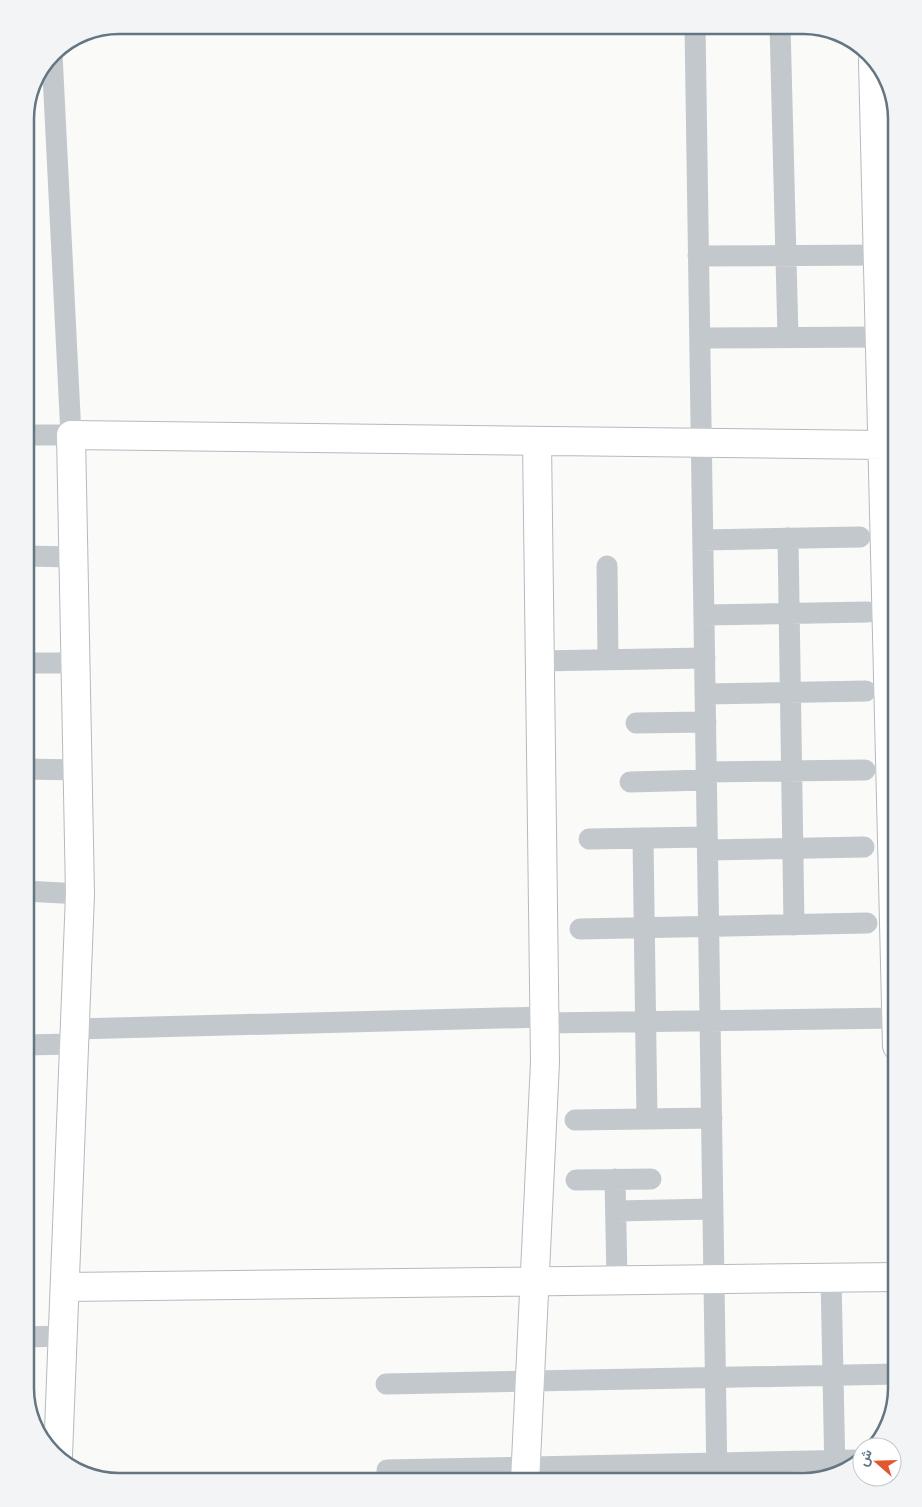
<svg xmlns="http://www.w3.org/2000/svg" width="922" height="1507" font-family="'Titillium Web',Vazirmatn,sans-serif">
  <rect width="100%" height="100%" fill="#fafaf8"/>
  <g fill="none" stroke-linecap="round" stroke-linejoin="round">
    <defs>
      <path id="secondary" d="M873,61L897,1046
        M65,1287L897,1277
        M58,1456L80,894L71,435L883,445
        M525,1482L545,1062L537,441"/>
    </defs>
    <use href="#secondary" stroke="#b3babf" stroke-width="30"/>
    <path stroke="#c3c8cc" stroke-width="21" d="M695,25L717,1482
      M780,25L788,337
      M698,256L878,255
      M700,338L880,337
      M25,435H71L52,54
      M788,538L794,925
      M703,540L860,537
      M25,556L73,557
      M607,566L608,659
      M704,615L868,612
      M539,661L705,658
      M25,663H75
      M705,694L866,691
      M636,723L706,722
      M25,769L78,770
      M706,772L865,770
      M630,782L707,780
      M643,838L647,1119
      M589,839L707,837
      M708,850L864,847
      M25,891L80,894
      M580,929L867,923
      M545,1023L896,1018
      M75,1029L544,1017
      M25,1045L74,1044
      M575,1120L712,1118
      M615,1179L617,1280
      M576,1180L651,1179
      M616,1211L713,1209
      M831,1278L835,1474
      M25,1337L62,1336
      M386,1384L897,1374
      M387,1470L858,1460"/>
    <use href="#secondary" stroke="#fff" stroke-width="28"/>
  </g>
  <path d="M0 0H922V1507H0ZM119 34H803A85 85 0 0 1 888 119V1388A85 85 0 0 1 803 1473H119A85 85 0 0 1 34 1388V119A85 85 0 0 1 119 34Z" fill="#f3f4f5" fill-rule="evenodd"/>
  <path fill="none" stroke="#657683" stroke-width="2.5" d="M119 34H803A85 85 0 0 1 888 119V1388A85 85 0 0 1 803 1473H119A85 85 0 0 1 34 1388V119A85 85 0 0 1 119 34Z"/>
  <g transform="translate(877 1462) rotate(290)"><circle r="24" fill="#ffffff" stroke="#c1c8cd"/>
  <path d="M0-4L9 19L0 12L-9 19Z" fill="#e4572e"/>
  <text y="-8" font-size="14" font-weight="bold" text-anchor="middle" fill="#657683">ش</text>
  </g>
</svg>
